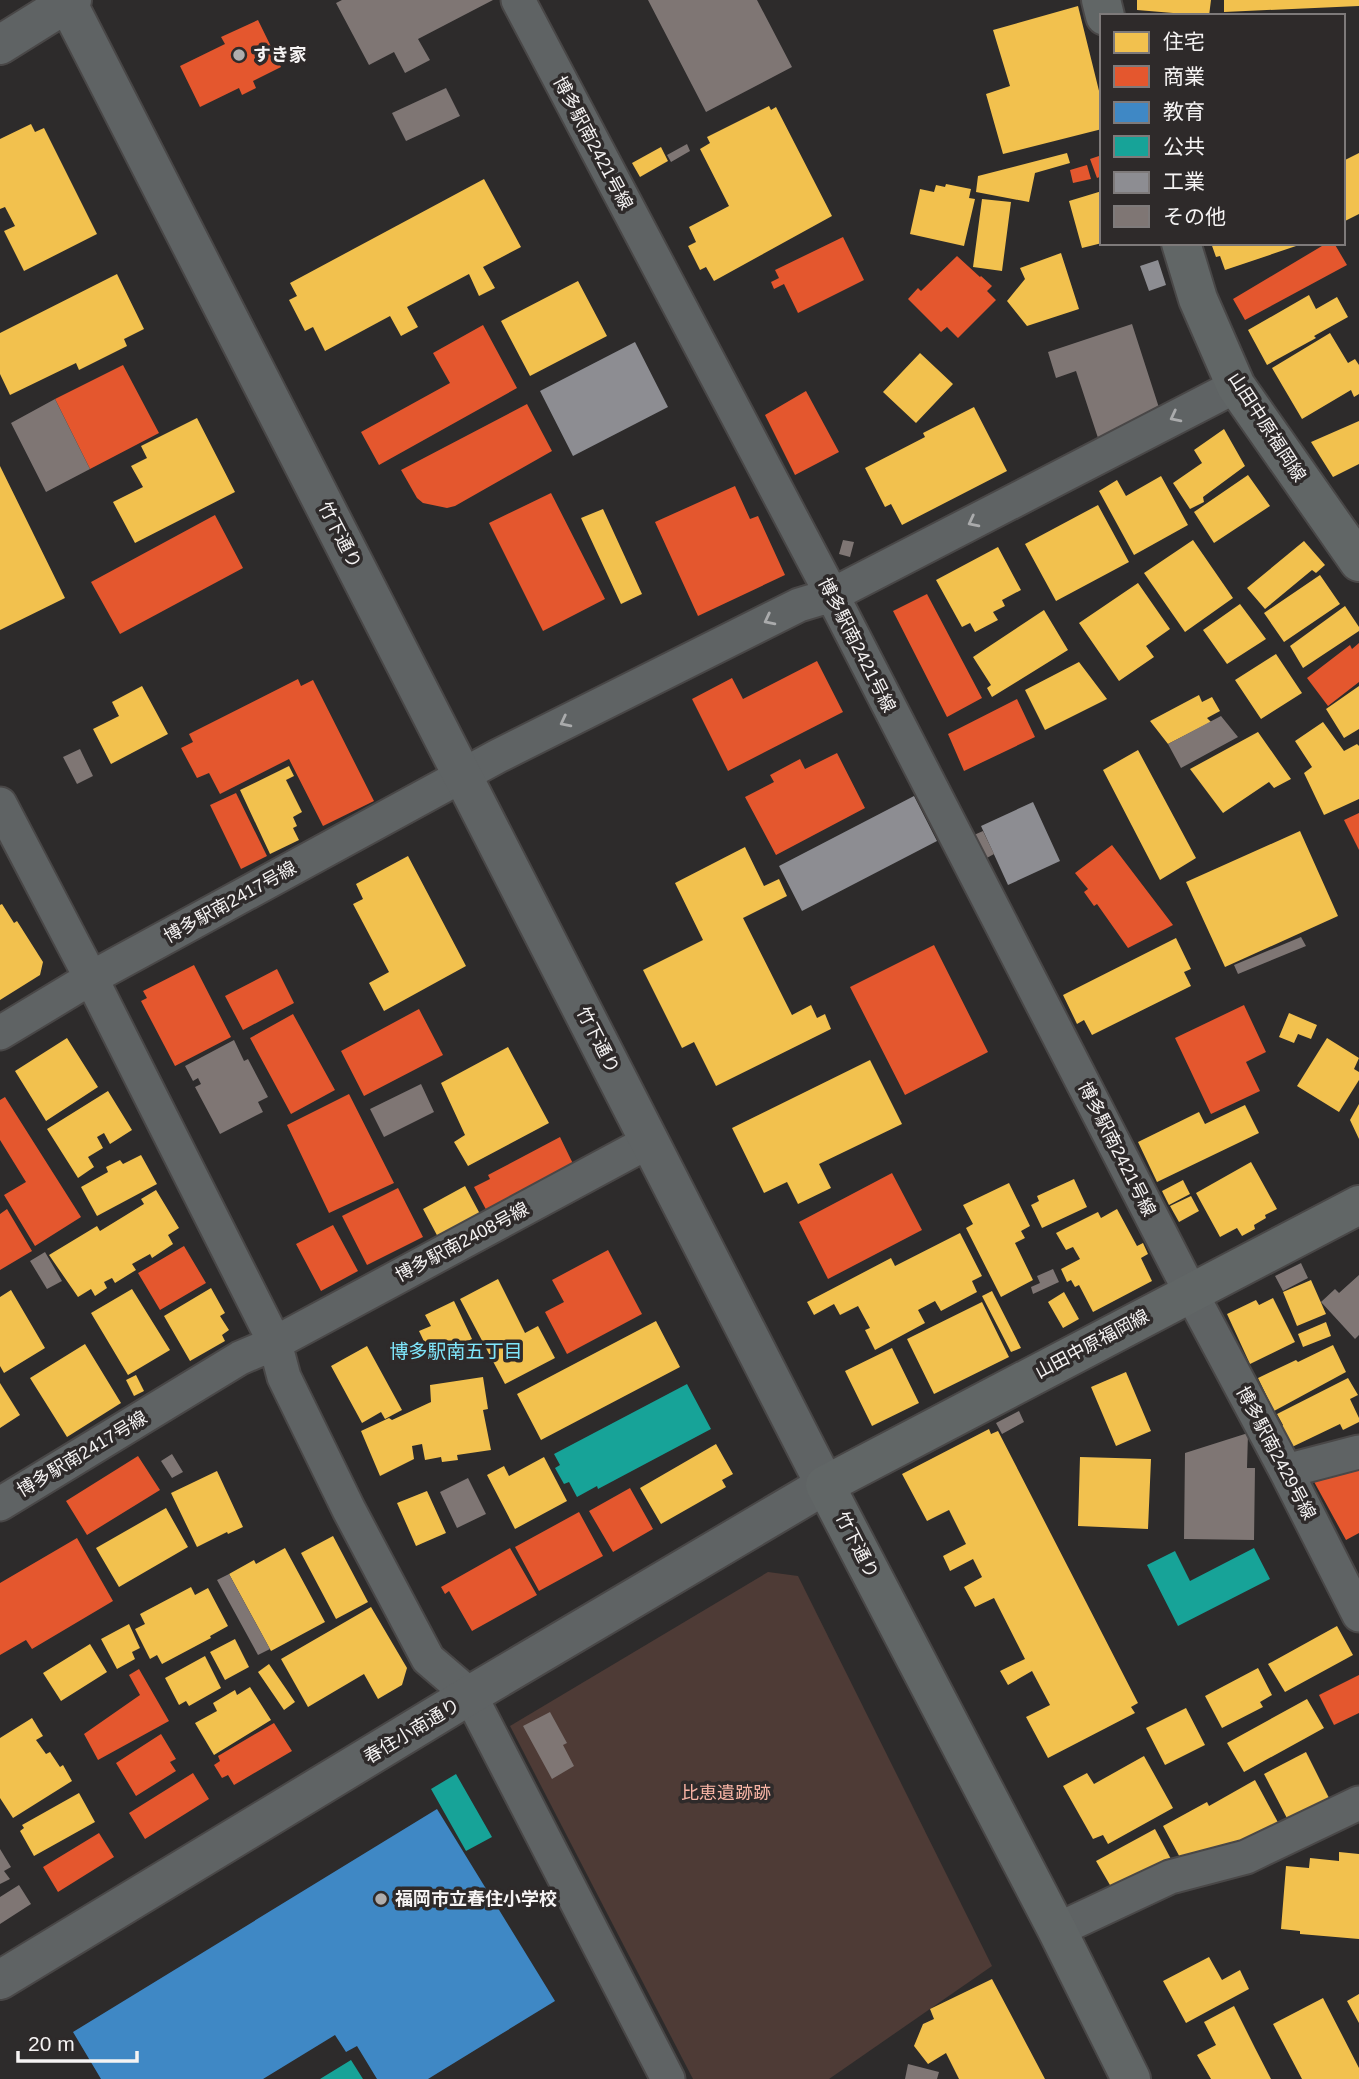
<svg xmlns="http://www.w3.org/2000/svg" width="1359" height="2079" font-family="Arial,'Noto Sans JP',sans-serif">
  <rect width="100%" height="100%" fill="#2d2b2b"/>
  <path fill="#4e3b36" d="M768,1572L798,1576L992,1966L829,2079H693L510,1726Z"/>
  <path fill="#f2c14e" d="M1137,0H1211L1209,16L1137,10Z
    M1224,0H1359V6L1224,12Z
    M1078,6L1102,103V129L1003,154L986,94L1010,86L993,30Z
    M769,106L771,110L776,107L832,216L714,281L706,267L700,270L688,246L696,242L689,227L729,206L700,149L710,143L707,137Z
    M31,124L35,132L44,128L97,234L24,271L4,231L15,226L5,207L0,209V139Z
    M661,147L668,161L640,177L632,163Z
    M1067,153L1070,163L1035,173L1029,202L976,192L978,176Z
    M1359,153V214L1343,222V161Z
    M484,179L521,247L483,267L495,288L479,296L469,274L407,307L418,327L401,336L390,316L325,351L313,327L305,331L289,300L297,296L290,283Z
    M946,184L971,189L969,198L975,199L964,246L910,234L920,189L934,192L936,185L945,187Z
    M1102,191V243L1082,248L1069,201Z
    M982,199L1011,202L1002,271L973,267Z
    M1211,243H1305L1225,270L1220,256L1216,257Z
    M1061,253L1079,309L1027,326L1007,301L1025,279L1020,268Z
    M117,274L144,329L124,339L127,346L79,370L76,363L10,395L0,374V333Z
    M578,281L607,336L530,376L501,321Z
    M1309,295L1316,309L1337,297L1348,317L1314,336L1316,338L1267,365L1248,330Z
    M1330,333L1348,363L1355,359L1359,365V394L1354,397L1351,390L1302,419L1272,368Z
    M920,353L953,384L916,423L883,392Z
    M974,407L1007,471L902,525L891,504L885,507L865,468L925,437L923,433Z
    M197,418L235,492L135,543L113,502L143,487L131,466L147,458L141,446Z
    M1359,421V464L1333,477L1311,442Z
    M1224,429L1245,466L1203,497L1204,502L1190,509L1173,483L1202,463L1194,450Z
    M0,466L65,598L0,630Z
    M1248,475L1270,506L1214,543L1194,512Z
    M1161,476L1188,525L1134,555L1099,491L1117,480L1126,496Z
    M1098,505L1129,562L1056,601L1025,544Z
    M603,509L642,594L621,604L581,518Z
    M1193,540L1233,598L1185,632L1144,573Z
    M1304,541L1325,565L1316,573L1312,570L1265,609L1247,588Z
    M998,547L1021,590L1002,600L1005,606L993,612L998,620L975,632L970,623L962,627L936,580Z
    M1320,575L1340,604L1284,642L1264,613Z
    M1138,583L1170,629L1146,646L1154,657L1119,681L1079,623Z
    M1240,604L1266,639L1227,664L1203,630Z
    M1345,606L1359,627V631L1303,668L1290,646Z
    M1044,610L1068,650L992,697L987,688L991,685L973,657Z
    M1276,654L1302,693L1261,719L1235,680Z
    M1079,662L1107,699L1045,730L1025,690Z
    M142,686L168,734L111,764L93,729L119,716L112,702Z
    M1359,686V729L1344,738L1326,709Z
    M1199,695L1202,702L1212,697L1220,711L1207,718L1211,722L1168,744L1150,721Z
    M1323,722L1344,751L1357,744L1359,746V799L1324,815L1304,773L1312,767L1295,741Z
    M1258,732L1291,779L1274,788L1269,782L1223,813L1190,769Z
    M1138,750L1196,858L1160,880L1103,770Z
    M289,766L294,776L286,780L302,812L293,817L297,826L293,828L299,840L270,854L240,790Z
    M1300,831L1338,916L1225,967L1186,882Z
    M745,847L764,886L779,879L787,896L743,918L792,1015L811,1005L817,1018L825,1014L831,1029L716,1086L694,1042L682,1048L643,970L703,940L675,883Z
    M408,856L466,966L384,1011L369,983L389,972L353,904L363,899L356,884Z
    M2,904L14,923L17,921L43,962L40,975L0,1000V905Z
    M1176,938L1191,969L1184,972L1191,986L1092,1035L1084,1020L1077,1024L1063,995Z
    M1289,1013L1317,1025L1311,1039L1298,1034L1294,1043L1279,1037Z
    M67,1038L98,1087L46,1121L15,1071Z
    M1327,1038L1359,1058L1354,1069L1359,1072V1080L1339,1112L1297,1086Z
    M508,1047L549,1123L468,1166L454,1142L465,1135L441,1083Z
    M870,1060L902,1124L819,1164L831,1188L798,1204L787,1182L764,1193L732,1128Z
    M108,1091L132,1130L110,1144L104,1133L97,1137L103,1148L88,1157L94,1167L78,1178L47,1129Z
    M1359,1104V1139L1350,1120Z
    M1245,1105L1259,1133L1157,1182L1138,1142L1199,1112L1205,1124Z
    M141,1155L157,1184L97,1216L81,1187L108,1172L106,1167L120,1160L123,1164Z
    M1251,1162L1277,1209L1265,1215L1266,1218L1254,1225L1255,1229L1242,1236L1237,1228L1220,1237L1196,1193Z
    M1074,1179L1087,1207L1042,1228L1031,1205L1039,1201L1037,1196Z
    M1183,1180L1190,1194L1169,1205L1162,1191Z
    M1009,1183L1030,1226L1021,1231L1025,1238L1015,1243L1033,1280L1001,1297L966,1228L973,1224L963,1205Z
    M465,1186L480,1214L439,1239L423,1209Z
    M156,1190L179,1228L168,1235L173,1244L152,1258L150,1254L132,1264L136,1270L115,1283L112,1278L104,1282L107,1288L95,1296L91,1289L78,1297L49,1255L97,1226L100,1231L144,1204L141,1199Z
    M1191,1196L1199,1211L1179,1222L1170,1206Z
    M1117,1209L1137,1246L1143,1243L1148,1254L1141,1258L1152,1281L1093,1312L1079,1285L1075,1287L1071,1280L1067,1282L1061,1269L1080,1259L1073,1247L1066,1250L1056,1233L1098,1212L1101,1218Z
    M960,1233L982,1276L972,1281L977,1292L941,1311L935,1301L918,1310L925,1323L875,1350L865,1330L870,1328L858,1306L840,1315L834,1304L814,1315L807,1302L891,1258L895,1266Z
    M498,1279L525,1333L538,1326L555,1358L505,1384L460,1299Z
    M1311,1280L1326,1314L1297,1326L1283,1292Z
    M211,1288L225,1313L220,1316L229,1330L222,1335L225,1341L190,1361L164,1316Z
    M132,1289L170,1350L128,1375L91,1313Z
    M11,1290L45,1348L4,1373L0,1366V1297Z
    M992,1291L1021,1348L1011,1352L982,1296Z
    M1064,1292L1079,1319L1063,1328L1048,1302Z
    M1273,1298L1295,1342L1250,1364L1227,1314L1256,1300L1259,1305Z
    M454,1301L472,1339L432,1358L419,1331L431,1326L425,1315Z
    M982,1302L1009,1357L934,1394L907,1339Z
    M656,1321L680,1367L541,1440L517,1394Z
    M1326,1322L1331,1336L1303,1347L1298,1334Z
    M85,1344L121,1403L67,1437L30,1378Z
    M1333,1345L1346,1372L1274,1411L1258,1378L1296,1360L1298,1362Z
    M367,1346L402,1410L385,1419L381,1412L362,1423L331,1366Z
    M892,1348L919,1403L872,1426L845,1371Z
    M1126,1372L1151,1431L1116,1446L1091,1387Z
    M136,1375L144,1391L134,1396L126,1380Z
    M483,1377L488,1409L483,1410L491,1450L457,1455L458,1460L442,1462L441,1457L425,1460L422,1444L412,1446L414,1459L380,1476L361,1431L389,1418L392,1420L431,1402L430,1385Z
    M1348,1378L1358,1395L1350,1399L1359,1418V1422L1343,1430L1340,1424L1292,1447L1281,1427L1283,1425L1277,1414Z
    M0,1383L20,1415L0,1428Z
    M989,1429L991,1434L998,1431L1138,1703L1131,1707L1135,1713L1048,1758L1026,1717L1050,1705L1032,1671L1008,1685L1000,1671L1025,1659L994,1598L975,1607L964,1587L982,1577L973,1559L950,1571L943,1556L966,1544L949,1510L927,1521L902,1474Z
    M716,1444L733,1474L722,1480L726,1487L661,1524L640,1488Z
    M544,1457L567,1501L515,1529L487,1475L504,1466L509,1476Z
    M1080,1457L1151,1459L1148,1529L1078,1526Z
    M217,1471L243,1527L228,1534L227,1532L197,1547L171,1493Z
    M427,1491L446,1533L416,1546L397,1503Z
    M166,1508L188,1547L119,1587L96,1548Z
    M333,1536L368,1602L336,1619L301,1553Z
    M285,1548L325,1622L271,1651L229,1574L254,1560L256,1564Z
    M191,1587L195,1595L208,1588L228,1626L210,1636L211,1638L162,1664L157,1655L150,1659L135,1629L145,1624L140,1614Z
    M371,1607L407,1668L402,1685L378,1699L364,1674L308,1707L281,1659Z
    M129,1624L140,1648L132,1652L135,1659L117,1669L101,1639Z
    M1337,1626L1353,1655L1285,1692L1268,1664Z
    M235,1639L249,1667L225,1680L210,1652Z
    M90,1644L107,1672L61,1701L43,1673Z
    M205,1656L221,1688L189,1706L186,1701L179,1705L165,1678Z
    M269,1664L295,1702L284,1710L258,1672Z
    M1258,1668L1272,1695L1260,1702L1263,1707L1222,1728L1205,1696Z
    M250,1687L271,1720L214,1755L195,1723L217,1711L213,1703L235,1690L237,1695Z
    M1307,1699L1324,1728L1244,1772L1227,1743Z
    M1186,1708L1205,1745L1165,1765L1146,1728Z
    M32,1718L43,1736L36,1740L46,1754L50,1752L60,1767L63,1765L72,1781L13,1818L0,1798V1738Z
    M1306,1752L1331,1802L1290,1824L1264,1774Z
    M1144,1756L1173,1808L1108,1844L1103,1835L1093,1839L1063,1786L1087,1773L1094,1784Z
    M1255,1780L1281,1828L1183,1863L1163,1826L1207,1802L1209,1806Z
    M79,1793L95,1822L34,1856L20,1831L24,1828L22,1825Z
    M1155,1829L1172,1861L1114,1892L1096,1861Z
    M1339,1852L1359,1854V1939L1300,1934V1931L1281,1929L1286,1866L1309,1868L1310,1858L1339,1861Z
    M1209,1957L1222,1980L1240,1970L1249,1989L1186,2023L1163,1981Z
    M992,1979L1045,2079H959L946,2053L928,2064L914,2046L923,2024L934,2019L930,2009Z
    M1359,1994V2023L1347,2001Z
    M1323,1998L1359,2068V2079H1302L1273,2024Z
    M1234,2006L1255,2048L1271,2079H1211L1197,2055L1216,2045L1204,2022Z"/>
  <path fill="#e4572e" d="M258,20L281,67L253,81L256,88L242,95L239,88L200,107L180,66L225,44L221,37Z
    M1102,155V176L1097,178L1090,159Z
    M1087,165L1091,179L1073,183L1070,170Z
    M843,237L864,280L798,313L784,284L774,289L771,282L779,278L775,270Z
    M1327,243H1334L1347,265L1245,320L1233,299Z
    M957,256L980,277L981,276L992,286L987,291L996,300L958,338L947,327L941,332L908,299L918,288L921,291Z
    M483,325L517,388L379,465L361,432L450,383L433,353Z
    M123,365L159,433L90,469L55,399Z
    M806,391L839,452L795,475L765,415Z
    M527,404L552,451L455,506L447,508L423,503L417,498L401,470Z
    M735,486L750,519L758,516L785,575L698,616L655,522Z
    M551,493L605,599L543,631L489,523Z
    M215,515L243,568L120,634L91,582Z
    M927,594L982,698L947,717L893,611Z
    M1359,643V682L1328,706L1307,678L1350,645L1352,649Z
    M817,661L843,712L728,771L692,699L732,678L743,699Z
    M298,679L301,686L313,680L374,801L323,826L289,759L220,794L209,773L197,778L181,748L193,742L189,734Z
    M1017,699L1035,737L964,771L948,734Z
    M837,753L865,808L776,855L745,797L774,782L770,775L800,759L805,769Z
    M236,793L267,856L241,869L210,805Z
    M1359,813V850L1344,820Z
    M1112,845L1173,925L1128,948L1097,904L1094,906L1084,892L1088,889L1075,873Z
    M934,945L988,1052L905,1095L850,987Z
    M194,965L231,1037L175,1066L141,1001L147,998L143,991Z
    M277,969L294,1003L243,1030L225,996Z
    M1244,1005L1266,1052L1246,1062L1260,1091L1211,1114L1175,1038Z
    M419,1009L443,1055L364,1096L341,1051Z
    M293,1014L335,1090L291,1114L250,1038Z
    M349,1094L394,1183L329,1213L287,1125Z
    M5,1097L81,1217L35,1246L4,1195L26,1182L0,1140V1100Z
    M560,1137L577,1172L490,1217L474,1187L490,1179L488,1175Z
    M892,1173L922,1230L828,1279L799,1222Z
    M398,1188L423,1237L367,1265L342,1216Z
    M7,1209L32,1251L0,1270V1214Z
    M333,1225L358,1271L321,1291L296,1244Z
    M184,1246L206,1283L160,1310L138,1273Z
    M608,1250L642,1314L567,1354L545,1312L564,1302L552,1280Z
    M138,1456L160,1490L87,1535L66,1501Z
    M1359,1464V1533L1346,1540L1312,1478Z
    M630,1488L653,1529L613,1552L589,1511Z
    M579,1512L603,1556L539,1591L515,1547Z
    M77,1538L113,1601L32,1649L26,1640L0,1655V1583Z
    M510,1548L537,1595L472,1631L449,1591L445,1594L441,1587Z
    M139,1669L169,1721L98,1760L84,1734L140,1695L129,1675Z
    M1359,1675V1713L1334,1725L1319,1695Z
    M274,1723L292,1751L234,1785L228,1775L222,1778L214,1765L220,1761L218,1756Z
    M161,1734L176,1759L170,1762L176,1771L136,1796L116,1763Z
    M193,1773L209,1799L145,1839L129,1813Z
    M99,1833L114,1857L58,1892L43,1867Z"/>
  <path fill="#3f88c5" d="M437,1809L555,2001L428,2079H377L357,2046L346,2052L335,2035L263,2079H101L73,2032Z"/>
  <path fill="#17a398" d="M687,1384L711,1429L598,1489L597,1486L577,1497L569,1482L564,1484L555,1468L560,1465L554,1454Z
    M1254,1548L1270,1579L1178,1626L1147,1565L1175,1551L1190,1581Z
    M456,1774L492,1837L466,1851L431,1789Z
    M351,2060L363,2079H320Z"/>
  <path fill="#8d8d92" d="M1158,260L1166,285L1149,291L1140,266Z
    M635,342L668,407L573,456L540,391Z
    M914,796L937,841L802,911L779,866Z
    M1033,802L1060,861L1008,885L981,826Z"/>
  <path fill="#7f7674" d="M342,0H493L418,39L430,60L405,73L394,52L369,65L336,3Z
    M648,0H757L792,67L706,112Z
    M446,88L460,116L406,141L392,113Z
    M687,144L690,151L671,162L667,155Z
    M1132,324L1162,417L1098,438L1076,371L1056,378L1048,352Z
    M55,399L90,469L46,492L11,423Z
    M843,540L854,542L850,557L839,554Z
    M1221,716L1238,737L1181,768L1168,744Z
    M80,749L93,776L77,784L63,757Z
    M983,831L994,854L985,859L974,835Z
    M1301,937L1306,946L1238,974L1234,965Z
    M234,1040L244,1061L248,1059L268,1097L258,1102L263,1112L220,1134L195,1087L201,1084L198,1078L193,1081L185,1066Z
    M421,1084L434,1112L384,1137L370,1109Z
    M45,1252L62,1281L47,1289L30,1261Z
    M1301,1263L1308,1278L1283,1291L1275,1276Z
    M1053,1269L1059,1282L1033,1294L1031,1287L1040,1283L1037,1276Z
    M1359,1275V1335L1355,1339L1321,1302L1335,1289L1339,1293Z
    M1019,1411L1024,1422L1002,1434L996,1423Z
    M1248,1433L1247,1468H1255L1254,1540L1184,1539L1185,1453Z
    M172,1454L183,1472L172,1478L161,1461Z
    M468,1478L486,1514L457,1528L440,1492Z
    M229,1574L270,1649L258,1655L217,1580Z
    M550,1712L567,1743L563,1745L574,1766L552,1779L523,1726Z
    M0,1849L11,1867L4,1871L10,1879L0,1884Z
    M19,1885L31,1904L0,1924V1897Z
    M908,2064L939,2072L937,2079H905Z"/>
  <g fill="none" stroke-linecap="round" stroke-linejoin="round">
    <defs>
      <path id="minor" d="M518,0L832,595L1191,1293L1286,1471L1359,1615
        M0,804L91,978L275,1343L284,1377L349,1510L428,1659L470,1695L668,2079
        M0,1033L91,978L498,756L799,605L832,595L1236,386
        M1286,1471L1359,1452
        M0,1504L240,1358L275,1343L650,1141
        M1057,1930L1170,1877L1246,1857L1359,1803"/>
      <path id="tertiary" d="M0,45L72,0
        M0,1980L470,1695L825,1485L66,0"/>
      <path id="secondary" d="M1101,0L1105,16
        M1181,243L1198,299L1236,386L1359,562
        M1131,2079L1057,1930L825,1485L1359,1205"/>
    </defs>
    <use href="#minor" stroke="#494747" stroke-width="37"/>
    <use href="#tertiary" stroke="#494747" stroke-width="42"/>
    <use href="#secondary" stroke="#494747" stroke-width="42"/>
    <use href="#minor" stroke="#5f6364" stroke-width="33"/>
    <use href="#tertiary" stroke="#5f6364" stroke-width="38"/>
    <use href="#secondary" stroke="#616666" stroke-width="38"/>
  </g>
  <defs><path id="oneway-chevron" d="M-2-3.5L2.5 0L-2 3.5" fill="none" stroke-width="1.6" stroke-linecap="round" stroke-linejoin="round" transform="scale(1.75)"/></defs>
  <g stroke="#aaabac">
    <use href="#oneway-chevron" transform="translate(1175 417) rotate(153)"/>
    <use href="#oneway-chevron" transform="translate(973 522) rotate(153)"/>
    <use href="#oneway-chevron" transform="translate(769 620) rotate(153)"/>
    <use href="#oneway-chevron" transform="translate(565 722) rotate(153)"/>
  </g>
  <g fill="#afadad" stroke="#2e2a2a" stroke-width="2.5">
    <circle cx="239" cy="55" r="7"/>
    <circle cx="381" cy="1899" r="7"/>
  </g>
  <g text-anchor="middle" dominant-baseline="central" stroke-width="7" stroke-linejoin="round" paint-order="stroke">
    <g font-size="18" font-weight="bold" fill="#f5f3f3" stroke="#2e2a2a" text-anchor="start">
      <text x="253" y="55">すき家</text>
      <text x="395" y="1899">福岡市立春住小学校</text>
    </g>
    <g font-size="18" fill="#f5f3f3" stroke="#2e2a2a">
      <text transform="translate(593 143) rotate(62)">博多駅南2421号線</text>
      <text transform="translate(1267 427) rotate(57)">山田中原福岡線</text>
      <text transform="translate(340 535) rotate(63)">竹下通り</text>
      <text transform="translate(857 645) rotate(63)">博多駅南2421号線</text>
      <text transform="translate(230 902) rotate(-29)">博多駅南2417号線</text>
      <text transform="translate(598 1040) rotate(63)">竹下通り</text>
      <text transform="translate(1117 1149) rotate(63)">博多駅南2421号線</text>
      <text transform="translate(462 1242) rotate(-28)">博多駅南2408号線</text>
      <text transform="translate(1092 1344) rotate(-28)">山田中原福岡線</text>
      <text transform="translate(1276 1453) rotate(62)">博多駅南2429号線</text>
      <text transform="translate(82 1454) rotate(-31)">博多駅南2417号線</text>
      <text transform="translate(857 1545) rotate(63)">竹下通り</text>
      <text transform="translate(412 1731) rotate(-31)">春住小南通り</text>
    </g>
    <g font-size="18" fill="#f8b4a5" stroke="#2e2a2a">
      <text x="726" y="1793">比恵遺跡跡</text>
    </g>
    <g font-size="19" fill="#7fe6fb" stroke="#2e2a2a">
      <text x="456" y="1351">博多駅南五丁目</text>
    </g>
  </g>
  <rect x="1100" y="14" width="245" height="231" fill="#2e2a2a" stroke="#7e7a7a" stroke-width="2"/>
  <rect x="1114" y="32" width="35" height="21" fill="#f2c14e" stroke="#7e7a7a" stroke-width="2"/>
  <text x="1163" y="49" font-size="21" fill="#f5f3f3">住宅</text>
  <rect x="1114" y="66" width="35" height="21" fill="#e4572e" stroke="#7e7a7a" stroke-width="2"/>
  <text x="1163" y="84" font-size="21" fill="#f5f3f3">商業</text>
  <rect x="1114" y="102" width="35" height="21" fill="#3f88c5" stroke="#7e7a7a" stroke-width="2"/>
  <text x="1163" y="119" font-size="21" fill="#f5f3f3">教育</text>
  <rect x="1114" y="136" width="35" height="21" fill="#17a398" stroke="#7e7a7a" stroke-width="2"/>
  <text x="1163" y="154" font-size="21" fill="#f5f3f3">公共</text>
  <rect x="1114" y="172" width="35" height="21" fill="#8d8d92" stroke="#7e7a7a" stroke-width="2"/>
  <text x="1163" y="189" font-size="21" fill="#f5f3f3">工業</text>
  <rect x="1114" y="206" width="35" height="21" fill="#7f7674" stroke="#7e7a7a" stroke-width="2"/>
  <text x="1163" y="224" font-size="21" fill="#f5f3f3">その他</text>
  <path d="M18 2051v10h119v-10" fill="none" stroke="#f5f3f3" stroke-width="3.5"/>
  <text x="28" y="2051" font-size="21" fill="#f5f3f3" stroke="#2e2a2a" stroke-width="5" paint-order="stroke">20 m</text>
</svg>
